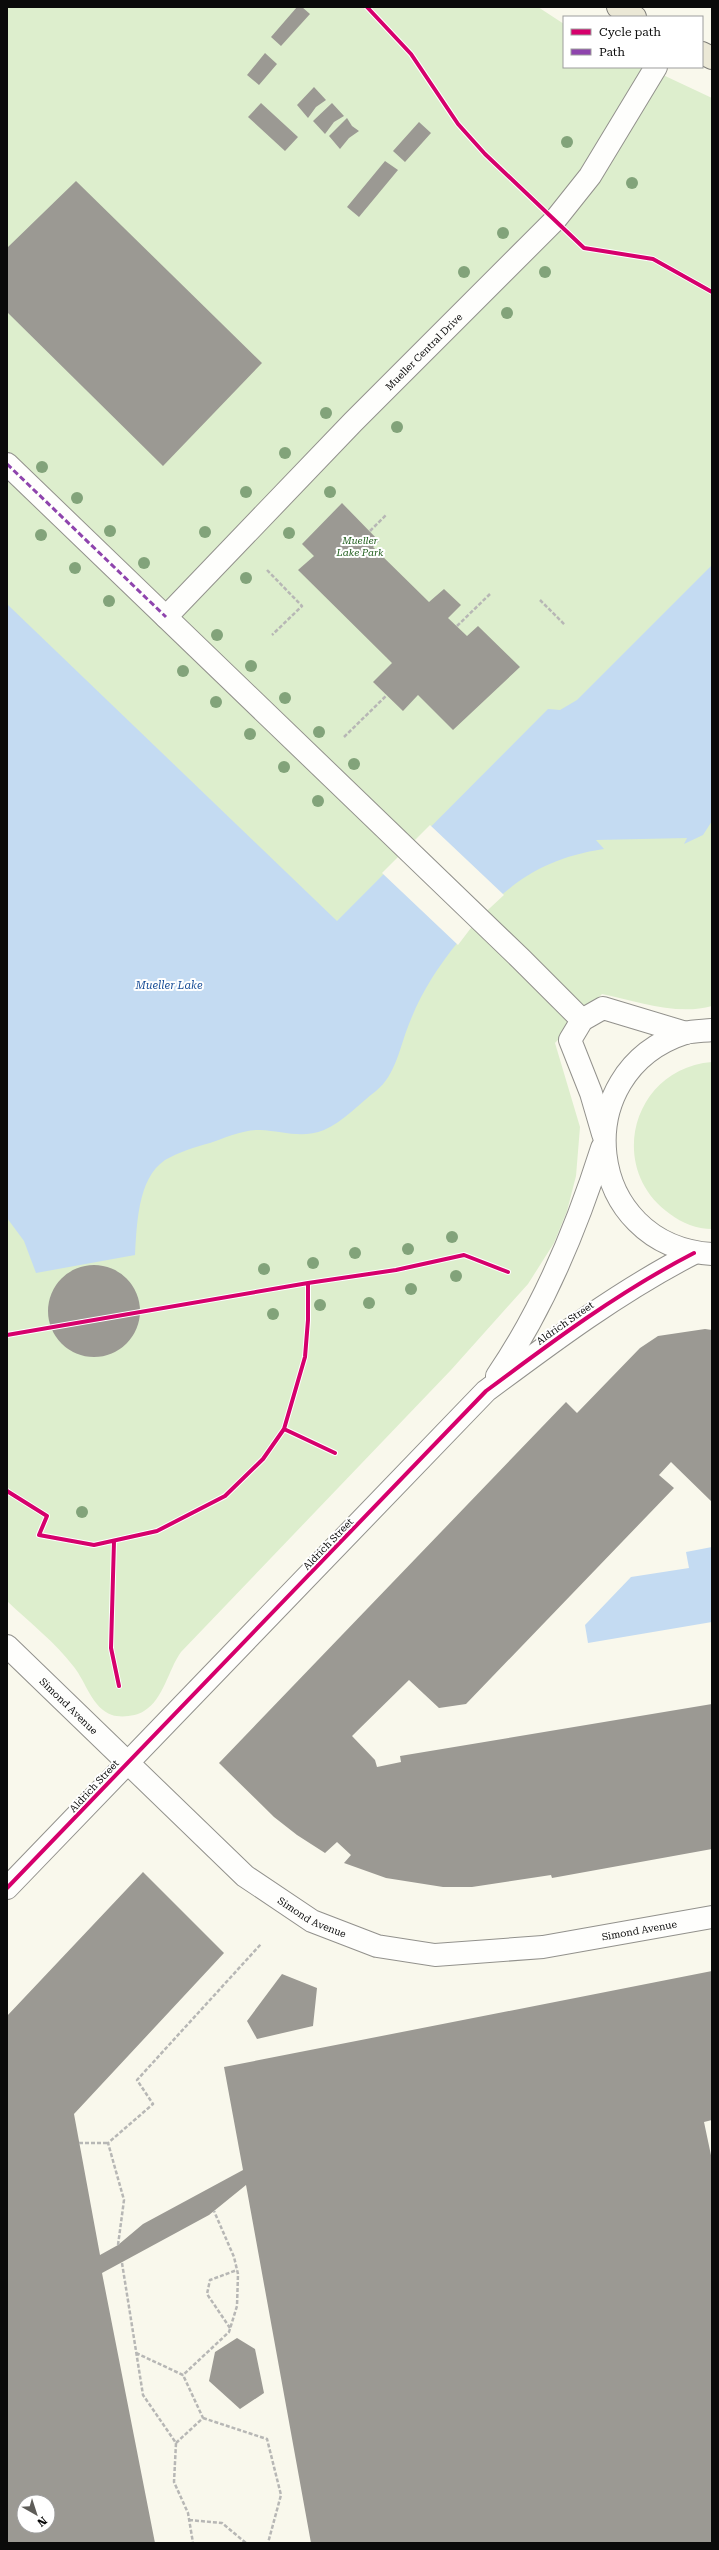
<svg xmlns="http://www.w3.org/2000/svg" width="719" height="2550" font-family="'Roboto Serif',serif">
  <rect width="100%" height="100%" fill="#f9f8ec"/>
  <path fill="#ddeecd" d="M7,7H538L564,24V67H646L712,98V1006C677,1016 637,1001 602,994L555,1043L580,1127L576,1176L567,1211L554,1243L528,1284L451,1370L181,1652C168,1670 164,1699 144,1711C137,1716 121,1718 112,1715C92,1708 86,1682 74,1667C56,1643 29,1622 7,1601Z
    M712,1062V1229C697,1229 682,1223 670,1214C605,1168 633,1068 712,1062Z"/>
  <path fill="#c4dbf2" d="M712,565V821L703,835L684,844L687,838L596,840L604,849C536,859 500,890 458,942C437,968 421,993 409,1024C400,1046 396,1075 376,1091C360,1103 343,1122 324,1130C302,1139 282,1131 260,1130C245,1129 224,1138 210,1143C195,1147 179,1152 165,1160C137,1179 137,1226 135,1255L36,1273L24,1241L7,1218V604L337,921L548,709L560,710L577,700Z
    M712,1547V1622L588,1643L585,1625L631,1577L689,1568L686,1552Z"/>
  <path fill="#f9f8ec" d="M430,825L504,895L477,920L458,945L382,873Z"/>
  <path fill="#9b9993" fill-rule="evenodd" d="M297,7H302L310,14L281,46L271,37Z
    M265,53L277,64L259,85L247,75Z
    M314,87L326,100L316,107L308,118L297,105Z
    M261,103L298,137L285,151L248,117Z
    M332,103L344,116L334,122L325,134L313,121Z
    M347,118L352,126L359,131L349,138L340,149L329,136Z
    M419,122L431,133L405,162L393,151Z
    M385,161L398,170L359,217L347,207Z
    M76,181L262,363L163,466L7,312V248Z
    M342,503L379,541L373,547L429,602L444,589L461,605L448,618L467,636L478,626L520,667L453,730L418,695L403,711L373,682L392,663L298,570L314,556L302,544Z
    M48 1311a46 46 0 1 1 92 0a46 46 0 1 1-92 0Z
    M705,1329L712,1330V1502L671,1462L659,1475L674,1488L466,1704L439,1708L409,1680L352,1736L375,1760L377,1767L401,1762L400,1756L712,1704V1849L552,1878L551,1875L472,1887H443L386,1878L344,1863L351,1855L337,1842L325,1853L297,1835L274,1817L219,1763L566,1402L577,1413L640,1348L658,1336Z
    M143,1872L224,1953L74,2114L100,2255L118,2245L143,2224L243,2170L224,2067L712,1971V2120L704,2122L712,2160V2543H311L246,2185L209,2215L102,2273L155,2543H7V2016ZM24,2502H48V2526H24Z
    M282,1974L317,1988L313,2026L257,2039L247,2021Z
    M237,2338L255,2349L264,2393L240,2409L209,2381L215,2352Z"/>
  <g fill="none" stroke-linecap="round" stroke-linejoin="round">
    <defs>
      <g id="minor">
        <path d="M7,464L521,959L582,1020"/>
        <path id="s1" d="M166,617L353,422L555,220L590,176L656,67"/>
        <path d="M712,1030C703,1031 693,1031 685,1033C565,1072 584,1246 712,1254"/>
        <path d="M603,1134L591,1093L570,1040L582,1020L603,1008L686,1033"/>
        <path d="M497,1376C544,1307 577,1227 602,1148"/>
        <path id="s2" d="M7,1646L245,1876L312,1921L377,1946L435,1955L543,1947L712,1917"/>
        <path d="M7,1888L486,1391C553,1341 620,1291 694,1253"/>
      </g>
      <path id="major" d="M618,7L635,17
        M702,53L712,58"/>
    </defs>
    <use href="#minor" stroke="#92918c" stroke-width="24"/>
    <use href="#major" stroke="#7f7e79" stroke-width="24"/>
    <path stroke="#b7b7b5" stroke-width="2.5" stroke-dasharray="4 2" stroke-linecap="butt" d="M370,531L386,515
      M267,570L302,606L272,635
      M540,600L565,625
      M457,626L490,594
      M344,737L387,695
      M79,2143H108
      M118,2245L124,2200L108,2143L153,2104L137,2080L261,1944
      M122,2263L143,2395L176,2443L174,2482L188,2513L193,2543
      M230,2328L207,2294L210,2280L237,2270
      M136,2353L183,2375L229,2332L237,2306L238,2274L234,2257L214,2211
      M203,2418L267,2439L281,2495L268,2543
      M176,2443L203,2418L183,2375
      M189,2520L222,2523L246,2543"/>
    <use href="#minor" stroke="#fefefc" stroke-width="22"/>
    <use href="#major" stroke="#ebe8d6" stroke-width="22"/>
    <path stroke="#8e44ad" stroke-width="3" stroke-dasharray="6 3" stroke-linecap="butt" d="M7,464L166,617"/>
    <defs>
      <path id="cycleway" d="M367,7L411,54L458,124L485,154L584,248L653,259L712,292
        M7,1335L308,1283L396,1270L464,1255L508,1272
        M284,1429L335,1453
        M7,1491L47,1516L39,1535L94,1545L157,1531L225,1496L263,1459L284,1429L305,1357L308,1320V1283
        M114,1541L111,1648L119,1686
        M7,1888L486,1391C553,1341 620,1291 694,1253"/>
    </defs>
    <use href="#cycleway" stroke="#fff" stroke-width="6"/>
    <use href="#cycleway" stroke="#d6006c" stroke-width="4"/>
  </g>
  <g fill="#82a37a">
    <circle cx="567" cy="142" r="6"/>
    <circle cx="632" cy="183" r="6"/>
    <circle cx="503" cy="233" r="6"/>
    <circle cx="464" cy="272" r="6"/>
    <circle cx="545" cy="272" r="6"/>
    <circle cx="507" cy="313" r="6"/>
    <circle cx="326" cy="413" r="6"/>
    <circle cx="397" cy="427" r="6"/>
    <circle cx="285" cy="453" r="6"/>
    <circle cx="42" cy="467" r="6"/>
    <circle cx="246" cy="492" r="6"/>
    <circle cx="330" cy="492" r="6"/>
    <circle cx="77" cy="498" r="6"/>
    <circle cx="110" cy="531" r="6"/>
    <circle cx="205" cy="532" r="6"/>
    <circle cx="289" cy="533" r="6"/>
    <circle cx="41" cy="535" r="6"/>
    <circle cx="144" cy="563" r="6"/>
    <circle cx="75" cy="568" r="6"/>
    <circle cx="246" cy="578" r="6"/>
    <circle cx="109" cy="601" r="6"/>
    <circle cx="217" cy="635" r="6"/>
    <circle cx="251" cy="666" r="6"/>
    <circle cx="183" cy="671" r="6"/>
    <circle cx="285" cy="698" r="6"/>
    <circle cx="216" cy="702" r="6"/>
    <circle cx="319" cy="732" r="6"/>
    <circle cx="250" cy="734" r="6"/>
    <circle cx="354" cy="764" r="6"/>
    <circle cx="284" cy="767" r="6"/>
    <circle cx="318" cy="801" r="6"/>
    <circle cx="452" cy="1237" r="6"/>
    <circle cx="408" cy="1249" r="6"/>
    <circle cx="355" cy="1253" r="6"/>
    <circle cx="313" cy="1263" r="6"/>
    <circle cx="264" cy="1269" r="6"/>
    <circle cx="456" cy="1276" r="6"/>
    <circle cx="411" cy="1289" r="6"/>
    <circle cx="369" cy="1303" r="6"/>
    <circle cx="320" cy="1305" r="6"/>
    <circle cx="273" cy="1314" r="6"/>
    <circle cx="82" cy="1512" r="6"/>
  </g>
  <g text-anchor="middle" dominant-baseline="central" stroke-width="4" stroke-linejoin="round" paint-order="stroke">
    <g font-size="10" fill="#0a0a0a" stroke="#fff">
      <text stroke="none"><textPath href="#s1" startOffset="370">Mueller Central Drive</textPath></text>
      <text transform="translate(565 1323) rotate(-35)">Aldrich Street</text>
      <text transform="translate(328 1544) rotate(-46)">Aldrich Street</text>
      <text stroke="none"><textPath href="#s2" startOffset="86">Simond Avenue</textPath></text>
      <text transform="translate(94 1786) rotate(-47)">Aldrich Street</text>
      <text stroke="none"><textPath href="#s2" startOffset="410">Simond Avenue</textPath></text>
      <text stroke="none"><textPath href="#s2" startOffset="746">Simond Avenue</textPath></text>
    </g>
    <g font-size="10" font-style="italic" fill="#215e1d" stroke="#fff">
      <text x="360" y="540">Mueller<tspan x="360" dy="12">Lake Park</tspan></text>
    </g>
    <g font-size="11" font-style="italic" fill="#184d96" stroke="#fff">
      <text x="169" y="985">Mueller Lake</text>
    </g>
  </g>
  <rect width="719" height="2550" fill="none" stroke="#0a0a0a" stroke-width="16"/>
  <rect x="563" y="16" width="140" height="52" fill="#ffffff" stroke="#9d9d9d"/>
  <rect x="571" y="29" width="20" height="6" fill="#d6006c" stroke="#9d9d9d"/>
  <text x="599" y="36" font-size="12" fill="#0a0a0a">Cycle path</text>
  <rect x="571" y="49" width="20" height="6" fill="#8e44ad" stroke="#9d9d9d"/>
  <text x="599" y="56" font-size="12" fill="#0a0a0a">Path</text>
  <g transform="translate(36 2514) rotate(141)"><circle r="19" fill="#ffffff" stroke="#9d9d9d"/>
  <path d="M0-3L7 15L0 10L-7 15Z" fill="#5e5d59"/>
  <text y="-6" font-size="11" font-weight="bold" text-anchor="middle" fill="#0a0a0a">N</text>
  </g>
</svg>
